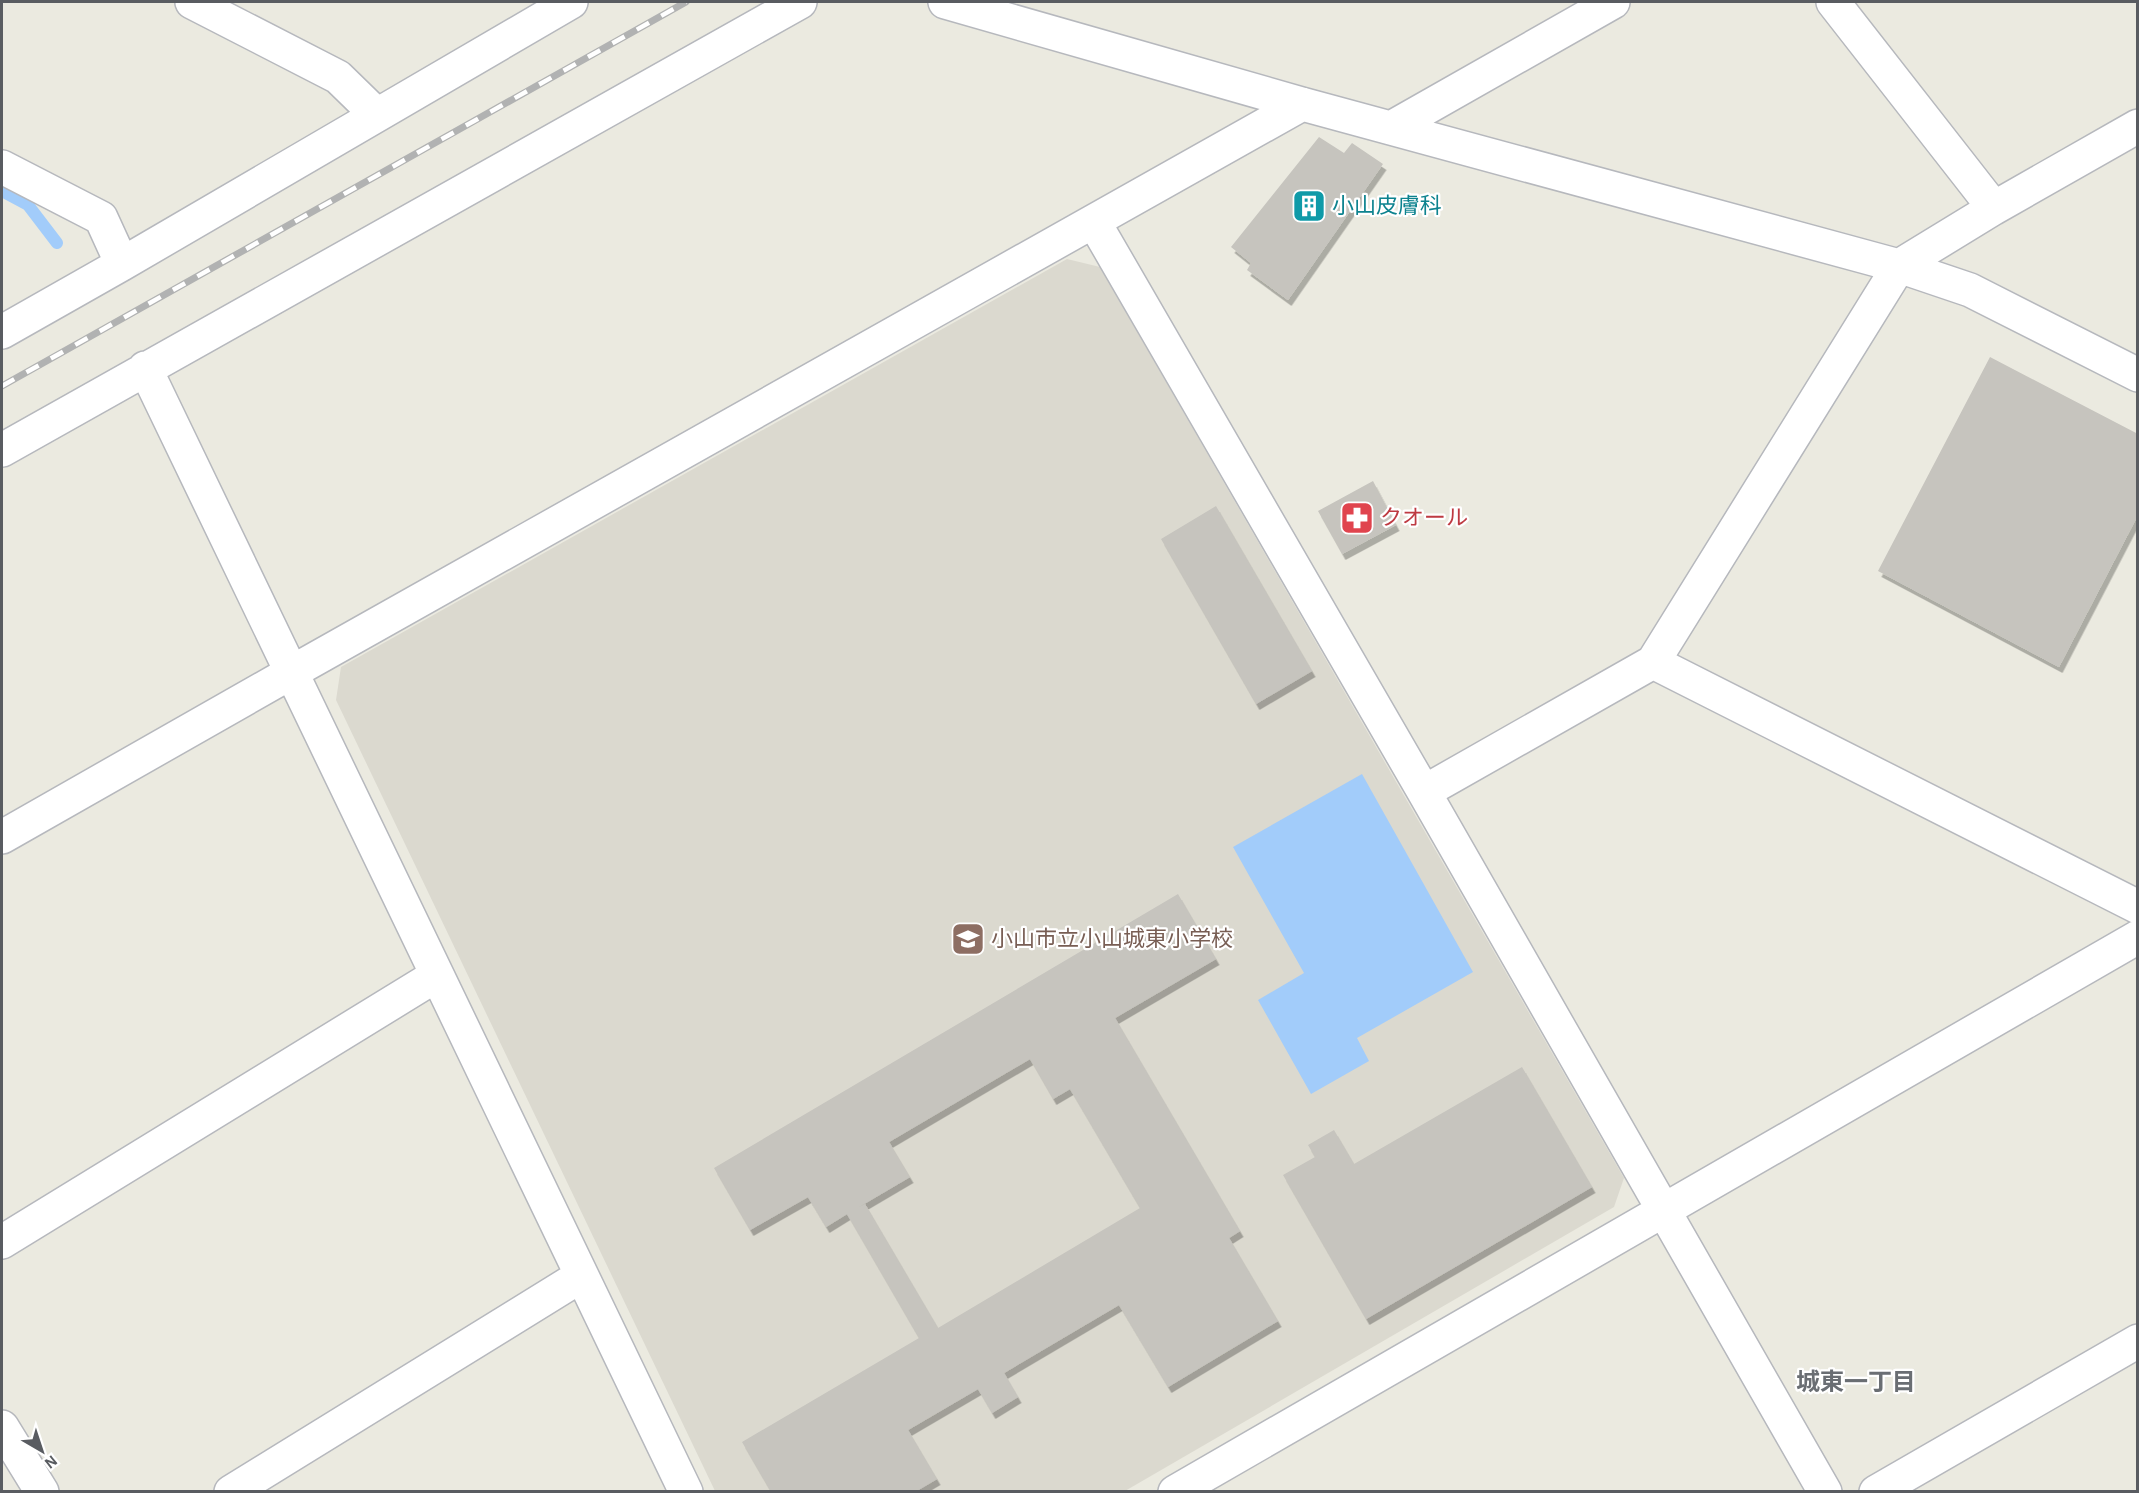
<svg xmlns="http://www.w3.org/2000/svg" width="2139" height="1493" font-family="'Alegreya Sans','Noto Sans JP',sans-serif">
  <defs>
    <filter id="shadow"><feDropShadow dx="3.5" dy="6" stdDeviation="0" flood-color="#0004"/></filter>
  </defs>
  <rect width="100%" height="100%" fill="#ebeae0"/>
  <path fill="#dbd9cf" d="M1067,259L1100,267L1624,1178L1614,1207L1125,1491H715L336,700L341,667Z"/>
  <path fill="#a2ccfa" d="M1362,774L1473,972L1357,1038L1369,1061L1311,1094L1258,1000L1304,973L1233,847Z"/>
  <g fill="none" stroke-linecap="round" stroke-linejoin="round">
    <path stroke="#a2ccfa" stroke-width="12" d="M2,191L28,205L57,243"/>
  </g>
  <path fill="#c6c4be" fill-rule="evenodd" filter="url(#shadow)" d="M1319,137L1344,153L1352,143L1383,164L1288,300L1247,270L1251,263L1231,247Z
    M1990,357L2138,434V515L2059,667L1878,571Z
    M1373,481L1396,525L1342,554L1318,511Z
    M1216,506L1312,671L1256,704L1161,539Z
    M1178,894L1216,959L1115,1018L1240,1231L1229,1238L1278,1321L1168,1387L1119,1305L1004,1373L1018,1397L992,1413L978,1389L908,1430L937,1479L915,1492H771L742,1442L919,1338L847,1214L826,1227L808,1197L750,1230L714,1168ZM1030,1059L1053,1099L1070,1089L1140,1208L938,1328L865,1204L859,1207L910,1177L889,1142Z
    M1522,1067L1592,1187L1366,1319L1283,1175L1315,1157L1308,1145L1334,1130L1354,1164Z"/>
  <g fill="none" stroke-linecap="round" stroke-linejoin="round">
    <defs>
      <path id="street" d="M192,2L338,77L377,115
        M945,2L1302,104L1899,266L1970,290L2138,375
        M1833,2L1994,208
        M1391,128L1613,2
        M2,167L101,218L122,264
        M1094,222L1424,792L1825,1492
        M2,332L122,264L571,2
        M145,368L686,1492
        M2,450L800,2
        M1653,662L2138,907
        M1424,792L1653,662L1899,266L1994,208L2138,126
        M2,837L292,672L1302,104
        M2,1242L437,975
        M2,1427L42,1492
        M231,1492L581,1276
        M1175,1492L2138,937
        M1876,1492L2138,1341"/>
    </defs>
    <use href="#street" stroke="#b6b8bd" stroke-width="36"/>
    <use href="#street" stroke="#fff" stroke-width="33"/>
    <defs>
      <path id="rail" d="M2,386L686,2"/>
    </defs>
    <use href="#rail" stroke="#b1b2b2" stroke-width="7"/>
    <use href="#rail" stroke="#fff" stroke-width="4.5" stroke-dasharray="14" stroke-linecap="butt"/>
  </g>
  <defs>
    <symbol id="building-square" viewBox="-11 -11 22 22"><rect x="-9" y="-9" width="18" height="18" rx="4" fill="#0f9aa8" stroke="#fff"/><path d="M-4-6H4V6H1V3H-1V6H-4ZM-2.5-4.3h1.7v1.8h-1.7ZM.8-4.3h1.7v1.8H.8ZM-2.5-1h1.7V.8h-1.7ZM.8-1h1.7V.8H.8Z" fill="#fff"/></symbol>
    <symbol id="pharmacy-square" viewBox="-11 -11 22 22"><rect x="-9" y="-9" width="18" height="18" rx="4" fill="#e0444e" stroke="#fff"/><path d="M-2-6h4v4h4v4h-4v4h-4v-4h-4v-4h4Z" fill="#fff"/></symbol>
    <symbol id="school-square" viewBox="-11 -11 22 22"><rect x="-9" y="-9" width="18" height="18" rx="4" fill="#8d6e63" stroke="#fff"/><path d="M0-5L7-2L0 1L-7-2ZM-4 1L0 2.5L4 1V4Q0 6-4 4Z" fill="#fff"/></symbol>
  </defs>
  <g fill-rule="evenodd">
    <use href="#building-square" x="1290" y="187" width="38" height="38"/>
    <use href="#pharmacy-square" x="1338" y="499" width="38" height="38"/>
    <use href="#school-square" x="949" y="920" width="38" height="38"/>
  </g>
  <g text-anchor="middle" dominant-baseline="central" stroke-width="4.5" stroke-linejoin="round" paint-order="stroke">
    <g font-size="22" fill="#0d838f" stroke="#fff" text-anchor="start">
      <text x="1332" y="206">小山皮膚科</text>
    </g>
    <g font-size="22" fill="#be3a42" stroke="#fff" text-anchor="start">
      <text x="1380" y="518">クオール</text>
    </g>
    <g font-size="22" fill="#785e54" stroke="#fff" text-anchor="start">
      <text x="991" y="939">小山市立小山城東小学校</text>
    </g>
    <g font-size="24" font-weight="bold" fill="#6a6e73" stroke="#fff">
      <text x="1856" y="1383">城東一丁目</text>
    </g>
  </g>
  <rect width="2139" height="1493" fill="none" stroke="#595c61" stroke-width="6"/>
  <g transform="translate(42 1451) rotate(141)" stroke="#ffffff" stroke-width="4.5" paint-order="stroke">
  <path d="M0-4.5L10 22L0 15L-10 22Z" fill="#595c61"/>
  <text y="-9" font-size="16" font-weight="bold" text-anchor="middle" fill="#595c61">N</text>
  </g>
</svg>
